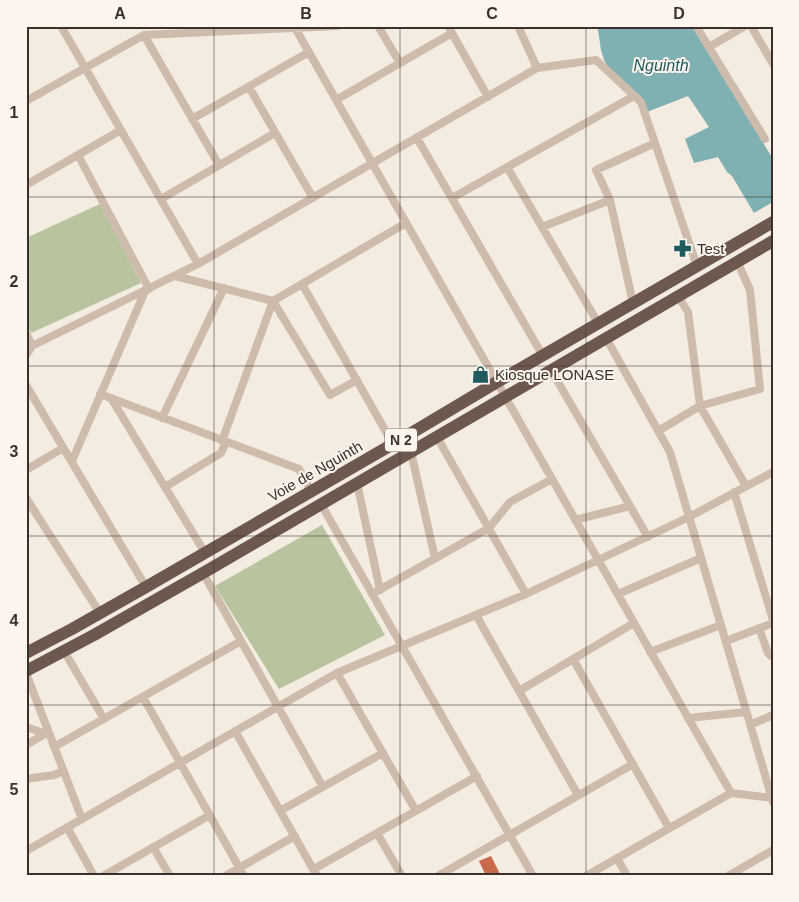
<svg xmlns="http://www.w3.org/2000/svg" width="799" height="902" font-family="Arial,sans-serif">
  <rect width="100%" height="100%" fill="#f4ebe1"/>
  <path fill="#b8c4a0" d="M100,204L141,283L31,333L26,323V238Z
    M322,525L385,635L279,689L215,586Z"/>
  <path fill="#7fb0b2" d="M595,26H692L773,159V204L771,203L754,213L732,176L727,172L718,157L694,163L685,139L709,127L688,96L647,112L610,70L604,60L601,50L598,30Z"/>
  <path fill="#c8694b" d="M491,856L501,876H486L479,861Z"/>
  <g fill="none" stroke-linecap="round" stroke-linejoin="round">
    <path stroke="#cdbbac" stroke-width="8" d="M61,26L198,264
      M294,26L731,793
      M378,26L400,63
      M448,26L488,97
      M518,26L537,68
      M696,26L765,139
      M751,26L773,64
      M144,35L219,165
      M709,47L745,26
      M249,87L313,198
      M336,100L452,33
      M26,101L144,35L337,26
      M192,119L309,52
      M417,138L543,356
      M78,155L149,289
      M507,167L598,323
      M26,185L121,130
      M452,198L634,96
      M161,199L275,133
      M542,227L610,200
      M175,276L273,301L330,395L357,380
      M302,284L393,444
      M678,296L688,312L700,406L746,486
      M633,303L610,200L596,170L655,143
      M26,333L32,346
      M606,338L670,452L773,802
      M26,355L32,346L198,264L537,68L596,60L641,102L697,266
      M551,370L648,537
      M26,385L146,587
      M100,394L299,469L311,491
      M111,398L205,553
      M162,418L224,288
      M658,431L700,406L760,389L750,290L737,261
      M437,437L526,594
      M222,441L273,301L406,223
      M411,452L435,558
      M72,461L145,291
      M26,470L63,448
      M357,483L380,590
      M165,487L221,453L226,442
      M734,492L773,620
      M26,498L100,613
      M321,504L533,876
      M575,520L630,506
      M203,573L323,787
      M372,594L489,528L510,502L552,479
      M618,594L701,558
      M476,615L578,795
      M759,628L768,653L771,656H773
      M726,641L773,623
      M64,651L104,719
      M650,652L721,625
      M573,659L669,828
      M26,673L82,819
      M337,673L416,811
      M519,691L634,623
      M143,697L244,876
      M688,718L746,712
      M750,725L773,715
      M26,727L46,734
      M235,731L317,876
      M26,745L48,732
      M54,747L241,641
      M26,779L54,775L63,771
      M280,811L383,753
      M67,827L94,876
      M377,833L402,876
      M153,847L170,876
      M26,851L337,673L526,594L689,517L773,472
      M617,858L627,876
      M314,869L477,776
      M103,876L210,815
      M225,876L295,836
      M438,876L633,764
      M586,876L731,793L773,798
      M728,876L773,850"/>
    <path stroke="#6c584f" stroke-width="12" d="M26,653L72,629L146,587L393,444L497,382L773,222
      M26,671L94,635L203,573L773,241"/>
  </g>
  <path fill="none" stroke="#3b302b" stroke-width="1" stroke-opacity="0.55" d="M214,26V876M400,26V876M586,26V876M26,197H773M26,366H773M26,536H773M26,705H773"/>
  <defs>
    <symbol id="pharmacy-bare" viewBox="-9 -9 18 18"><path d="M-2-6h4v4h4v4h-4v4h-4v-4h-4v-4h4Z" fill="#1f5a5e" stroke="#fbf5ee" stroke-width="2.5" paint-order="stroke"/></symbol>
    <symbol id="shop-bare" viewBox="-9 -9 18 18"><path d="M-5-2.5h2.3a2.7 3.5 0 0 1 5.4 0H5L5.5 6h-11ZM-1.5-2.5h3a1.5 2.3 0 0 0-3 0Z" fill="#1f5a5e" stroke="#fbf5ee" stroke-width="2.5" paint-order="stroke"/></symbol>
  </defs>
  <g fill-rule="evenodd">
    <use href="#pharmacy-bare" x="670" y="236" width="25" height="25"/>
    <use href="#shop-bare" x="468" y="362" width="25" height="25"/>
  </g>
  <g text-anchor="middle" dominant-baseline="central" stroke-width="4" stroke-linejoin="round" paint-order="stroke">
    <rect fill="#fbf5ee" stroke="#756b66" stroke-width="1" x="385" y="428.5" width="32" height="23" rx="4"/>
    <g font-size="14" font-weight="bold" fill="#3b302b">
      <text x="401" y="440">N 2</text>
    </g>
    <g font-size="15" fill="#3b302b" stroke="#fbf5ee" text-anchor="start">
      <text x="697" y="248">Test</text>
      <text x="495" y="374">Kiosque LONASE</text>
    </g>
    <g font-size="15" fill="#3b302b" stroke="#fbf5ee">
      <text transform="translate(315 471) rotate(-30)">Voie de Nguinth</text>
    </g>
    <g font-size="16" font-style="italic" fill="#1f5a5e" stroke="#fbf5ee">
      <text x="661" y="65">Nguinth</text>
    </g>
  </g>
  <rect width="799" height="902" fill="none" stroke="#fbf5ee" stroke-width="55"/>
  <rect x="28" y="28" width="744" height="846" fill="none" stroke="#3b302b" stroke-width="2"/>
  <g font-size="16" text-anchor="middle" font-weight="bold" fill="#3b302b">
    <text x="120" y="19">A</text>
    <text x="306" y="19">B</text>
    <text x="492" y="19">C</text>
    <text x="679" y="19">D</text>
    <text x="14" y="118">1</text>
    <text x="14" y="287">2</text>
    <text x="14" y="457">3</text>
    <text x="14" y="626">4</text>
    <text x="14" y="795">5</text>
  </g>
</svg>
